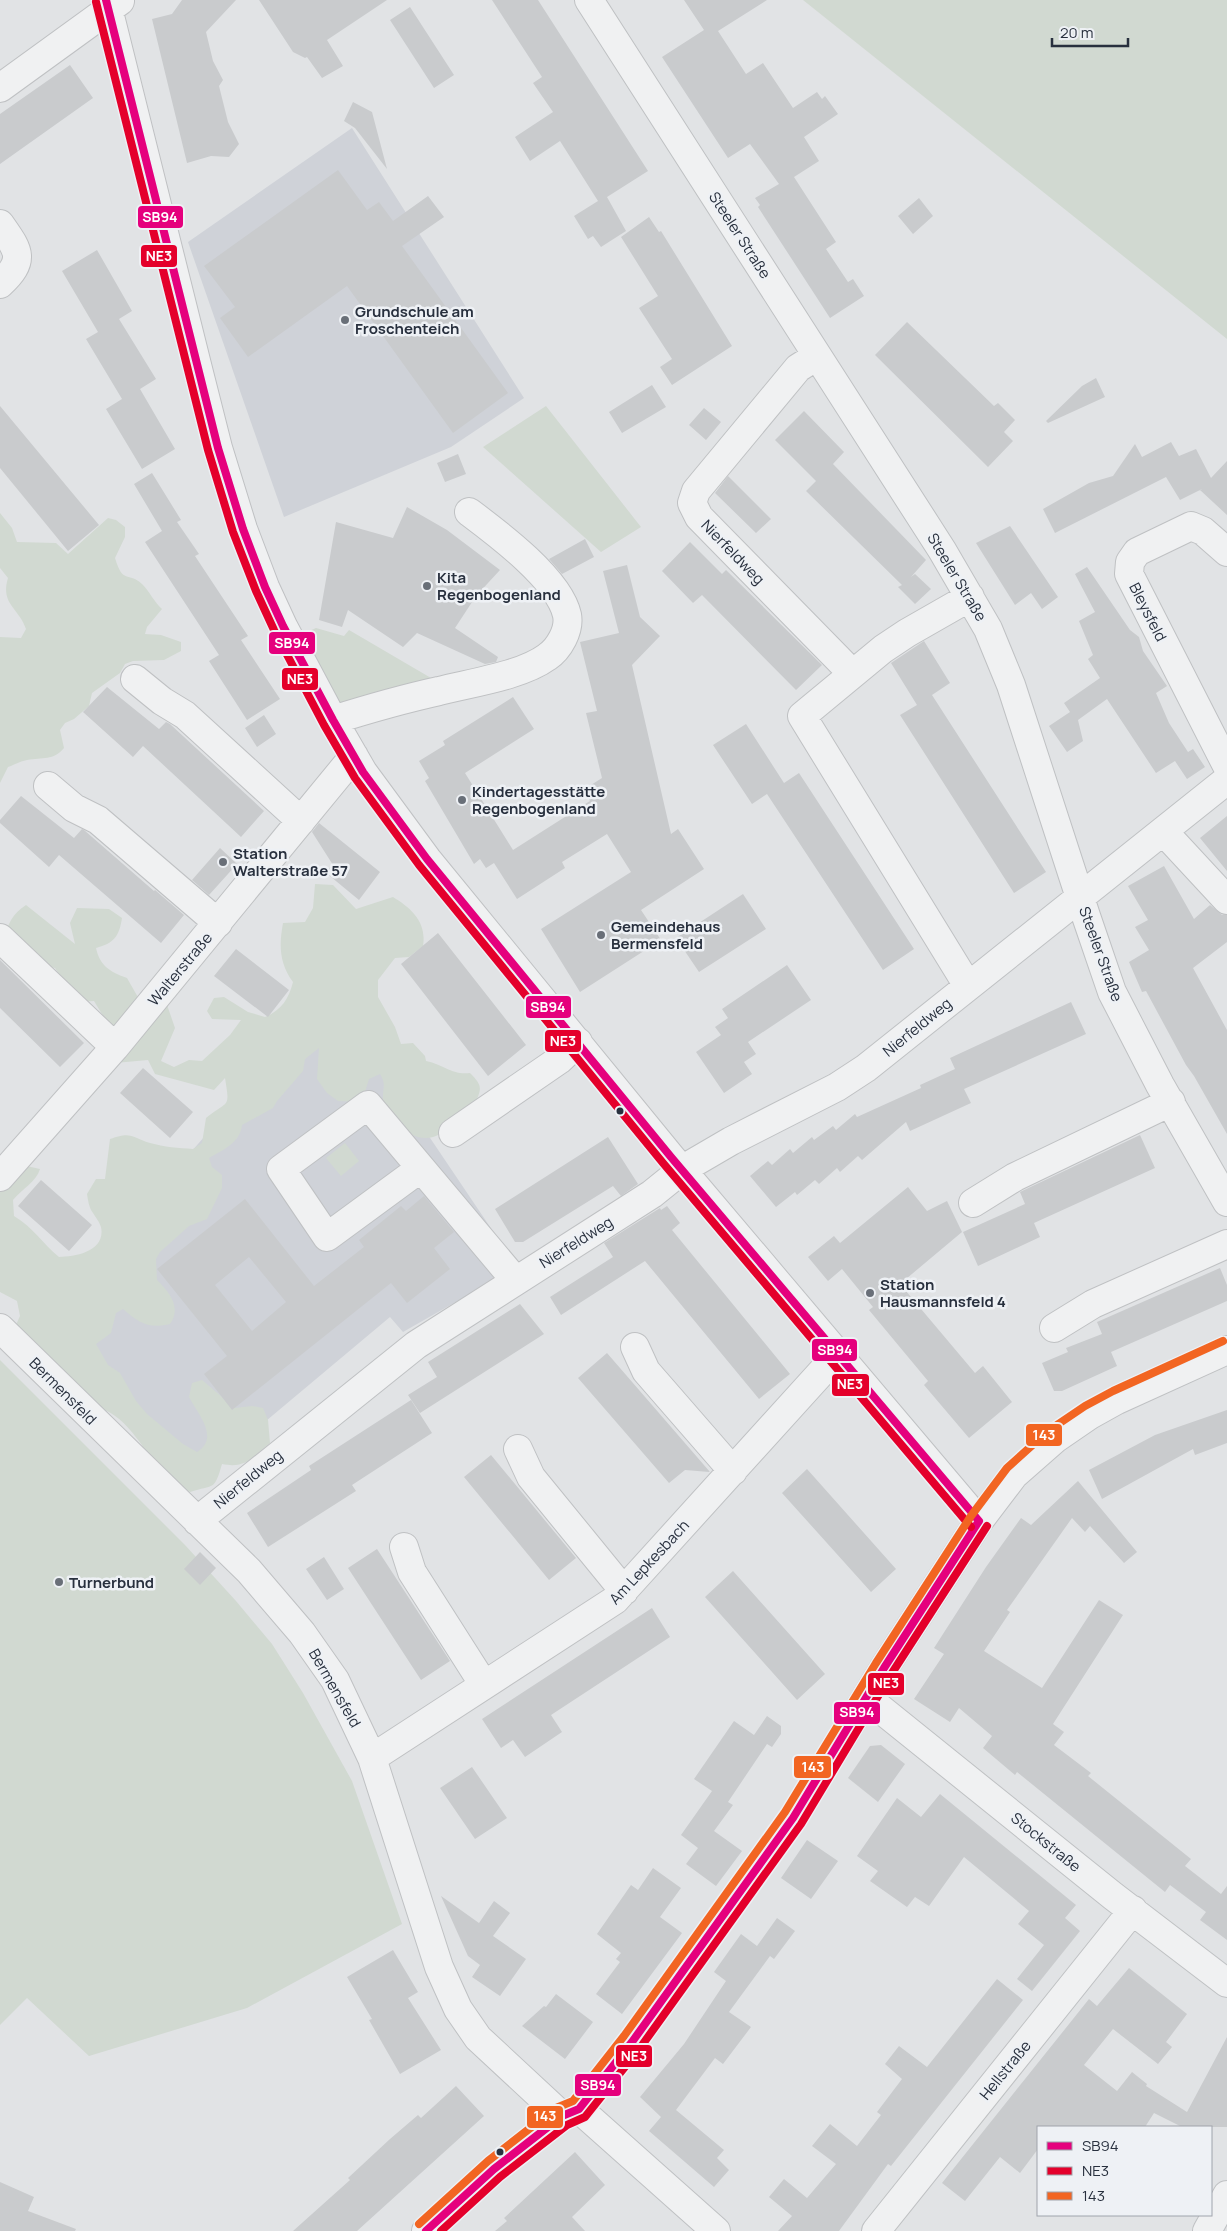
<svg xmlns="http://www.w3.org/2000/svg" width="1227" height="2231" font-family="Manrope,sans-serif">
  <rect width="100%" height="100%" fill="#e1e3e5"/>
  <path fill="#cfd2d8" d="M352,128L524,398L451,447L284,517L188,242Z
    M331,991L517,1267L403,1332L390,1317L210,1468L194,1474L45,1320Z"/>
  <path fill="#d1d9d1" d="M803,0H1227V339Z
    M546,406L641,527L601,552L483,447Z
    M0,513L12,528L17,542L56,543L68,554L108,518L116,520L125,527V537L115,558C123,585 128,571 142,584C150,592 154,602 162,609L147,627L145,634L161,635L181,642V651L164,660L133,661L125,664L120,673L92,693L89,706L74,719L65,723L60,730L64,748C53,761 43,757 27,760C21,761 14,765 8,767L0,783V637L21,638L26,629C19,608 0,604 8,578L0,568Z
    M316,628L344,636L349,630L443,685L342,710L303,634Z
    M315,884L333,885L356,909L393,897C411,908 427,922 423,946L409,957L395,958L378,980V997L395,1027L401,1044L413,1043L425,1056L426,1061C445,1065 451,1075 470,1073C484,1087 481,1089 474,1106L446,1120L444,1132C441,1133 437,1136 433,1137C413,1143 385,1121 383,1101C382,1089 387,1085 380,1074L369,1079L364,1095L359,1102L338,1101L327,1093L317,1079L319,1048L305,1059L303,1071L277,1101L273,1108L242,1125C240,1143 223,1150 209,1158L212,1167L222,1175V1188L207,1219L189,1226L160,1252L156,1259L157,1280C169,1292 182,1307 170,1324C149,1329 139,1323 123,1309L116,1313L111,1333L96,1344L108,1365L120,1373L136,1401L147,1414L183,1444L197,1452C220,1438 198,1414 189,1397L192,1383L202,1380L235,1408L252,1406L263,1408L268,1420L270,1443C253,1457 246,1469 222,1464C214,1492 214,1484 190,1492C182,1487 174,1482 167,1476C144,1454 130,1417 99,1408L15,1327L20,1316L17,1301L0,1292V1160L40,1169C37,1181 22,1189 13,1200L14,1216C33,1227 43,1244 59,1257C76,1257 106,1251 101,1227C99,1221 96,1218 93,1213C89,1208 88,1200 87,1194L96,1179H105L110,1139C131,1131 132,1137 150,1143C164,1147 179,1148 193,1149L202,1143L206,1118C229,1100 230,1109 225,1078L214,1090L155,1074L148,1060L115,1063L118,1026L108,1024L94,1001L76,1002L55,968L22,961L4,939C8,924 12,914 26,905L75,944L70,923L77,908L109,909L122,918C119,937 114,943 96,948C100,966 110,972 127,978L139,999L166,1002L175,1028L161,1061L174,1067L189,1060L202,1061L230,1035L241,1020L212,1019L207,1011L214,998L224,997L248,1012L265,1017C282,1010 289,998 293,982C279,963 279,945 283,923L305,922L313,908Z
    M345,1143L359,1161L341,1176L326,1158Z
    M0,1360L185,1545L236,1601L272,1644L303,1693L352,1781L402,1924L247,2008L89,2056L27,1998L0,2025Z"/>
  <path fill="#c9cbcd" fill-rule="evenodd" d="M182,0H236L206,32L213,61L223,80L219,86L228,122L239,144L229,157L211,156L187,163L152,19L172,14Z
    M259,0H387L327,40L343,66L322,78L307,57L305,58L293,52Z
    M492,0H538L648,171L607,197L626,231L601,247L593,236L588,239L574,216L598,201L560,141L530,161L515,137L553,112L533,83L542,77Z
    M684,0H767L718,31L746,74L763,63L793,108L817,92L822,99L825,96L838,114L804,137L819,161L794,177L836,242L826,249L848,282L853,279L864,296L830,318L758,207L760,205L755,198L779,184L750,144L728,158L662,57L704,30Z
    M410,7L454,75L434,88L390,20Z
    M70,65L93,98L0,164V114Z
    M353,102L372,112L387,169L355,128L344,121Z
    M338,170L367,210L379,202L393,221L428,196L444,217L402,246L508,393L453,433L347,286L248,357L220,318L235,307L204,266Z
    M919,198L933,216L913,234L898,216Z
    M649,217L659,232L661,231L732,346L672,385L660,367L672,359L639,308L658,296L621,237Z
    M97,250L132,311L119,319L156,379L140,389L175,449L142,469L106,409L122,399L86,339L98,332L62,271Z
    M907,322L994,406L998,403L1015,420L1004,432L1013,441L988,467L875,355Z
    M1096,378L1105,397L1048,423L1046,421L1082,386Z
    M652,385L666,407L622,433L609,412Z
    M0,406L99,525L68,551L0,468Z
    M704,408L721,422L706,440L689,425Z
    M804,411L844,452L833,464L926,560L911,577L915,574L931,589L915,604L898,587L902,585L806,491L816,481L775,440Z
    M1171,442L1179,456L1196,449L1211,478L1227,461V515L1200,490L1202,489L1180,500L1166,477L1055,533L1043,509L1089,483L1113,476L1135,444L1142,457Z
    M458,454L466,474L445,482L437,463Z
    M152,473L181,520L177,522L199,554L195,556L248,636L241,640L280,699L247,720L209,661L219,655L145,542L162,531L134,484Z
    M728,476L771,519L756,533L715,493Z
    M407,507L447,530L500,570L476,596L455,628L498,657L496,662L485,664L417,633L403,647L348,610L342,627L319,620L336,522L393,538Z
    M1010,526L1058,597L1042,609L1031,593L1015,605L976,543Z
    M585,539L594,557L562,574L549,559Z
    M690,542L722,574L726,570L822,665L796,690L702,595L693,603L662,571Z
    M627,565L640,617L660,636L632,665L671,834L678,829L704,869L641,910L661,940L580,992L541,929L631,872L607,834L562,862L565,868L517,899L494,863L486,868L480,859L474,864L425,781L429,778L419,761L445,745L443,741L513,697L534,729L465,773L513,850L590,801L583,790L602,778L586,713L597,711L580,642L619,633L603,571Z
    M1087,567L1130,630L1139,637L1143,651L1167,686L1156,693L1169,723L1188,752L1193,749L1205,767L1187,779L1175,761L1156,773L1107,699L1078,720L1083,741L1067,752L1049,726L1070,712L1064,703L1100,678L1088,659L1093,655L1079,621L1095,612L1075,574Z
    M924,641L950,683L920,703L932,695L1046,872L1014,893L900,715L917,705L891,663Z
    M107,687L159,729L166,722L170,724L264,811L241,837L143,746L133,757L83,712Z
    M264,715L276,734L257,747L245,728Z
    M746,724L784,783L799,773L914,949L883,970L767,794L752,804L713,745Z
    M21,796L74,838L82,829L84,830L154,891L155,890L184,915L161,943L59,855L49,867L0,823V820Z
    M1227,816V871L1200,838Z
    M319,823L380,872L359,900L325,872L333,865L312,832Z
    M220,848L237,864L209,895L192,880Z
    M1164,866L1194,919L1210,905L1222,915H1227V942L1193,968L1227,1030V1134L1194,1076L1186,1065L1146,991L1142,992L1129,962L1149,950L1135,927L1148,920L1128,886Z
    M743,894L766,929L699,972L676,938Z
    M438,933L526,1045L488,1076L401,964Z
    M236,949L289,990L268,1017L214,976Z
    M0,960L84,1043L60,1067L0,1008Z
    M787,965L811,1000L748,1042L756,1054L744,1062L752,1074L724,1093L696,1052L721,1035L715,1027L728,1018L722,1009Z
    M1071,1002L1086,1034L964,1089L971,1103L910,1131L906,1122L862,1160L858,1156L840,1172L837,1168L819,1184L815,1180L797,1195L795,1192L776,1207L750,1176L768,1161L772,1165L790,1149L793,1153L812,1137L814,1140L833,1126L836,1130L855,1114L857,1117L921,1088L920,1085L955,1069L950,1058Z
    M143,1068L193,1112L170,1138L120,1093Z
    M1140,1135L1155,1168L1034,1223L1040,1237L978,1266L963,1232L1025,1204L1020,1192Z
    M608,1137L638,1184L621,1196L613,1186L523,1242H515L495,1209Z
    M41,1180L92,1225L69,1251L18,1206Z
    M908,1187L927,1211L947,1201L962,1232L900,1284L975,1373L983,1366L1012,1402L969,1438L924,1385L928,1381L869,1310L873,1307L842,1269L828,1281L808,1257L834,1236L840,1243Z
    M424,1196L454,1232L434,1248L450,1269L407,1303L391,1283L232,1410L204,1374L227,1356L157,1269L245,1199L314,1286L364,1247L359,1240L401,1206L406,1211ZM249,1257L286,1302L252,1331L215,1285Z
    M667,1206L680,1223L672,1230L790,1374L759,1399L645,1261L561,1315L550,1297L613,1257L604,1243L660,1208L661,1210Z
    M1220,1268L1227,1285V1301L1111,1352L1117,1366L1062,1391H1054L1042,1363L1068,1352L1066,1348L1102,1334L1097,1322Z
    M520,1304L544,1334L420,1413L408,1395L437,1377L428,1362Z
    M607,1353L710,1472L685,1470L669,1483L578,1378Z
    M411,1400L432,1433L352,1485L356,1491L268,1547L247,1513L311,1470L309,1466Z
    M1227,1410V1443L1195,1455L1193,1449L1102,1499L1089,1470L1155,1435Z
    M491,1455L576,1558L549,1580L464,1477Z
    M807,1469L896,1569L871,1592L782,1493Z
    M1078,1481L1137,1552L1124,1563L1090,1526L1085,1532L1072,1518L1007,1610L1010,1612L984,1651L1042,1688L1099,1600L1123,1615L1053,1724L1064,1732L1054,1745L1091,1773L1088,1776L1191,1859L1185,1866L1221,1894L1227,1886V1940L1200,1920L1206,1912L1170,1885L1165,1892L1017,1772L1015,1775L983,1748L992,1736L959,1708L950,1722L914,1699L944,1654L934,1648L986,1567L1021,1518L1031,1525Z
    M377,1549L450,1661L421,1680L348,1568Z
    M200,1552L216,1568L200,1585L184,1569Z
    M324,1557L344,1589L327,1600L306,1569Z
    M733,1571L825,1674L797,1700L705,1597Z
    M652,1608L670,1637L551,1715L562,1732L525,1757L513,1740L501,1748L482,1719Z
    M767,1716L781,1726V1734L772,1747L767,1744L728,1802L733,1805L714,1831L742,1851L716,1886L686,1864L698,1848L681,1835L712,1791L694,1779L734,1721L754,1735Z
    M881,1745L905,1764L878,1802L848,1778L870,1746Z
    M472,1767L507,1818L475,1839L440,1788Z
    M940,1794L1076,1905L1065,1918L1080,1931L1032,1991L1017,1979L1044,1945L1018,1924L1029,1911L964,1857L929,1906L915,1897L907,1907L870,1881L878,1871L857,1856L897,1798L921,1817Z
    M807,1840L838,1861L811,1899L781,1878Z
    M653,1868L681,1888L660,1917L682,1933L622,2014L596,1994L620,1962L616,1959L621,1953L597,1934L631,1885L638,1890Z
    M441,1896L479,1923L494,1901L510,1913L493,1936L526,1959L500,1996L472,1977L480,1965L468,1956Z
    M777,1918L795,1931L774,1959L770,1956L729,2012L751,2027L723,2064L715,2058L676,2110L724,2150L717,2158L729,2170L714,2187L649,2131L661,2117L640,2097L684,2044L726,1981L714,1972L741,1934L757,1946Z
    M393,1950L418,1992L408,1998L441,2050L400,2074L369,2020L372,2019L347,1977Z
    M1129,1968L1187,2014L1166,2042L1172,2047L1158,2064L1113,2029L1084,2065L1117,2091L1132,2072L1147,2084L1146,2086L1187,2112L1227,2037V2127H1179L1180,2126L1154,2113L1145,2127H1038V2149L1020,2173L1000,2157L965,2201L942,2183L1089,1999L1097,2006Z
    M997,1979L1023,2000L891,2166L888,2164L839,2231H778L792,2216L769,2197L784,2179L807,2198L836,2164L812,2146L830,2124L857,2146L881,2115L877,2112L902,2079L885,2064L899,2046L927,2067Z
    M556,1994L593,2022L565,2059L522,2026L544,2006L546,2007Z
    M456,2086L484,2116L357,2231H293L350,2180L348,2178L390,2139L418,2115L421,2118Z
    M575,2152L605,2185L572,2217L585,2231H495L507,2221L504,2218Z
    M0,2182L34,2197L28,2211L76,2229L75,2231H0Z"/>
  <g fill="none" stroke-linecap="round" stroke-linejoin="round">
    <defs>
      <path id="minor" d="M106,0L197,365L218,448L243,529L265,587L283,626L333,720L363,772L427,859L671,1157L979,1521
        M589,0L942,550L988,629L1011,685L1086,916L1112,992L1160,1085L1227,1202
        M0,88L120,1
        M0,224C18,250 27,259 0,284
        M817,356L798,368L696,491L692,503L699,517L852,673
        M1227,552L1203,531L1191,526L1137,552L1130,562L1129,574L1227,766
        M135,679L162,701L185,715L301,821
        M333,720C368,709 403,699 439,691C470,683 521,676 547,657C559,649 570,630 567,615C559,579 497,533 469,512
        M48,786L74,808L98,820L218,923
        M1163,831L1227,900
        M0,938L115,1047
        M968,986L802,716L883,649L907,633L970,597
        M453,1133L559,1060L578,1042
        M421,1168L327,1237L281,1169L368,1105L515,1280
        M0,1177L115,1047L354,756
        M973,1203L1015,1177L1171,1102
        M0,1328L249,1571L302,1633L335,1680L372,1758L439,1967L458,2009L478,2038L562,2116
        M1054,1328L1093,1304L1227,1244
        M635,1347L646,1371L733,1471
        M518,1449L531,1477L624,1591
        M197,1521L416,1345L652,1194L683,1169L731,1141L837,1087L866,1068L1227,780
        M404,1547L412,1572L484,1685
        M867,1698L1113,1896L1227,1983
        M372,1758L615,1600L838,1354
        M579,2109L716,2231
        M426,2231L494,2169L562,2116L579,2109L632,2042L793,1818L884,1668L979,1521L1014,1475L1055,1439L1090,1415L1117,1400L1227,1350
        M876,2231L1133,1910
        M1207,2231L1227,2195"/>
    </defs>
    <use href="#minor" stroke="#bfc1c3" stroke-width="30"/>
    <use href="#minor" stroke="#f0f1f2" stroke-width="28"/>
    <defs>
      <path id="bus-1" d="M106,0L218,448L243,529L265,587L283,626L333,720L363,772L427,859L671,1157L979,1521
        M426,2231L494,2169L562,2116L579,2109L632,2042L793,1818L884,1668L979,1521"/>
      <path id="bus-2" d="M96,2L208,450L233,532L256,591L274,630L324,725L355,778L419,865L663,1163L971,1527
        M441,2231L500,2177L567,2125L585,2117L640,2048L801,1824L892,1673L987,1526"/>
      <path id="bus-3" d="M419,2224L488,2161L556,2108L573,2101L624,2036L785,1812L876,1663L971,1516L1007,1468L1048,1431L1085,1406L1113,1391L1223,1341"/>
    </defs>
    <use href="#bus-1" stroke="#eef1f5" stroke-width="11"/>
    <use href="#bus-2" stroke="#eef1f5" stroke-width="11"/>
    <use href="#bus-3" stroke="#eef1f5" stroke-width="11"/>
    <use href="#bus-1" stroke="#e5007d" stroke-width="8"/>
    <use href="#bus-2" stroke="#e4002b" stroke-width="8"/>
    <use href="#bus-3" stroke="#f26522" stroke-width="8"/>
  </g>
  <g fill="#696f78" stroke="#eef1f5" stroke-width="2">
    <circle cx="345" cy="320" r="5"/>
    <circle cx="427" cy="586" r="5"/>
    <circle cx="462" cy="800" r="5"/>
    <circle cx="223" cy="862" r="5"/>
    <circle cx="601" cy="935" r="5"/>
    <circle cx="870" cy="1293" r="5"/>
    <circle cx="59" cy="1582" r="5"/>
  </g>
  <g fill="#28303e" stroke="#eef1f5" stroke-width="2">
    <circle cx="620" cy="1111" r="4.5"/>
    <circle cx="500" cy="2152" r="4.5"/>
  </g>
  <g text-anchor="middle" dominant-baseline="central" stroke-width="5" stroke-linejoin="round" paint-order="stroke">
    <g font-size="15" fill="#28303e" stroke="#eef1f5">
      <text transform="translate(740 235) rotate(57)">Steeler Straße</text>
      <text transform="translate(733 552) rotate(46)">Nierfeldweg</text>
      <text transform="translate(957 577) rotate(59)">Steeler Straße</text>
      <text transform="translate(1148 612) rotate(63)">Bleysfeld</text>
      <text transform="translate(1101 954) rotate(70)">Steeler Straße</text>
      <text transform="translate(180 969) rotate(-50)">Walterstraße</text>
      <text transform="translate(917 1027) rotate(-39)">Nierfeldweg</text>
      <text transform="translate(576 1242) rotate(-32)">Nierfeldweg</text>
      <text transform="translate(63 1391) rotate(45)">Bermensfeld</text>
      <text transform="translate(248 1479) rotate(-39)">Nierfeldweg</text>
      <text transform="translate(649 1562) rotate(-47)">Am Lepkesbach</text>
      <text transform="translate(335 1688) rotate(60)">Bermensfeld</text>
      <text transform="translate(1046 1842) rotate(39)">Stockstraße</text>
      <text transform="translate(1005 2070) rotate(-51)">Hellstraße</text>
    </g>
    <g font-size="15" font-weight="bold" fill="#28303e" stroke="#eef1f5" text-anchor="start">
      <text x="355" y="311">Grundschule am<tspan x="355" dy="17">Froschenteich</tspan></text>
      <text x="437" y="577">Kita<tspan x="437" dy="17">Regenbogenland</tspan></text>
      <text x="472" y="791">Kindertagesstätte<tspan x="472" dy="17">Regenbogenland</tspan></text>
      <text x="233" y="853">Station<tspan x="233" dy="17">Walterstraße 57</tspan></text>
      <text x="611" y="926">Gemeindehaus<tspan x="611" dy="17">Bermensfeld</tspan></text>
      <text x="880" y="1284">Station<tspan x="880" dy="17">Hausmannsfeld 4</tspan></text>
      <text x="69" y="1582">Turnerbund</text>
    </g>
  </g>
  <g stroke="#eef1f5" stroke-width="2">
    <rect x="137" y="205" width="47" height="24" rx="5" fill="#e5007d"/>
    <rect x="140" y="244" width="38" height="24" rx="5" fill="#e4002b"/>
    <rect x="268" y="631" width="48" height="24" rx="5" fill="#e5007d"/>
    <rect x="281" y="667" width="38" height="24" rx="5" fill="#e4002b"/>
    <rect x="525" y="995" width="47" height="24" rx="5" fill="#e5007d"/>
    <rect x="544" y="1029" width="38" height="24" rx="5" fill="#e4002b"/>
    <rect x="811" y="1338" width="47" height="24" rx="5" fill="#e5007d"/>
    <rect x="831" y="1373" width="39" height="24" rx="5" fill="#e4002b"/>
    <rect x="1025" y="1423" width="38" height="24" rx="5" fill="#f26522"/>
    <rect x="867" y="1672" width="38" height="24" rx="5" fill="#e4002b"/>
    <rect x="833" y="1701" width="48" height="24" rx="5" fill="#e5007d"/>
    <rect x="793" y="1755" width="39" height="24" rx="5" fill="#f26522"/>
    <rect x="615" y="2044" width="38" height="24" rx="5" fill="#e4002b"/>
    <rect x="574" y="2073" width="48" height="24" rx="5" fill="#e5007d"/>
    <rect x="526" y="2105" width="38" height="24" rx="5" fill="#f26522"/>
  </g>
  <g font-size="14" text-anchor="middle" font-weight="bold" fill="#fff">
    <text x="160" y="222">SB94</text>
    <text x="159" y="261">NE3</text>
    <text x="292" y="648">SB94</text>
    <text x="300" y="684">NE3</text>
    <text x="548" y="1012">SB94</text>
    <text x="563" y="1046">NE3</text>
    <text x="835" y="1355">SB94</text>
    <text x="850" y="1389">NE3</text>
    <text x="1044" y="1440">143</text>
    <text x="886" y="1688">NE3</text>
    <text x="857" y="1717">SB94</text>
    <text x="813" y="1772">143</text>
    <text x="634" y="2061">NE3</text>
    <text x="598" y="2090">SB94</text>
    <text x="545" y="2121">143</text>
  </g>
  <rect x="1037" y="2126" width="175" height="90" fill="#eef1f5" stroke="#9fa4ac"/>
  <rect x="1047" y="2142" width="25" height="8" fill="#e5007d" stroke="#9fa4ac"/>
  <text x="1082" y="2151" font-size="15" fill="#28303e">SB94</text>
  <rect x="1047" y="2167" width="25" height="8" fill="#e4002b" stroke="#9fa4ac"/>
  <text x="1082" y="2176" font-size="15" fill="#28303e">NE3</text>
  <rect x="1047" y="2192" width="25" height="8" fill="#f26522" stroke="#9fa4ac"/>
  <text x="1082" y="2201" font-size="15" fill="#28303e">143</text>
  <path d="M1052 38v8h76v-8" fill="none" stroke="#28303e" stroke-width="2.5"/>
  <text x="1060" y="38" font-size="15" fill="#28303e" stroke="#eef1f5" stroke-width="4" paint-order="stroke">20 m</text>
</svg>
